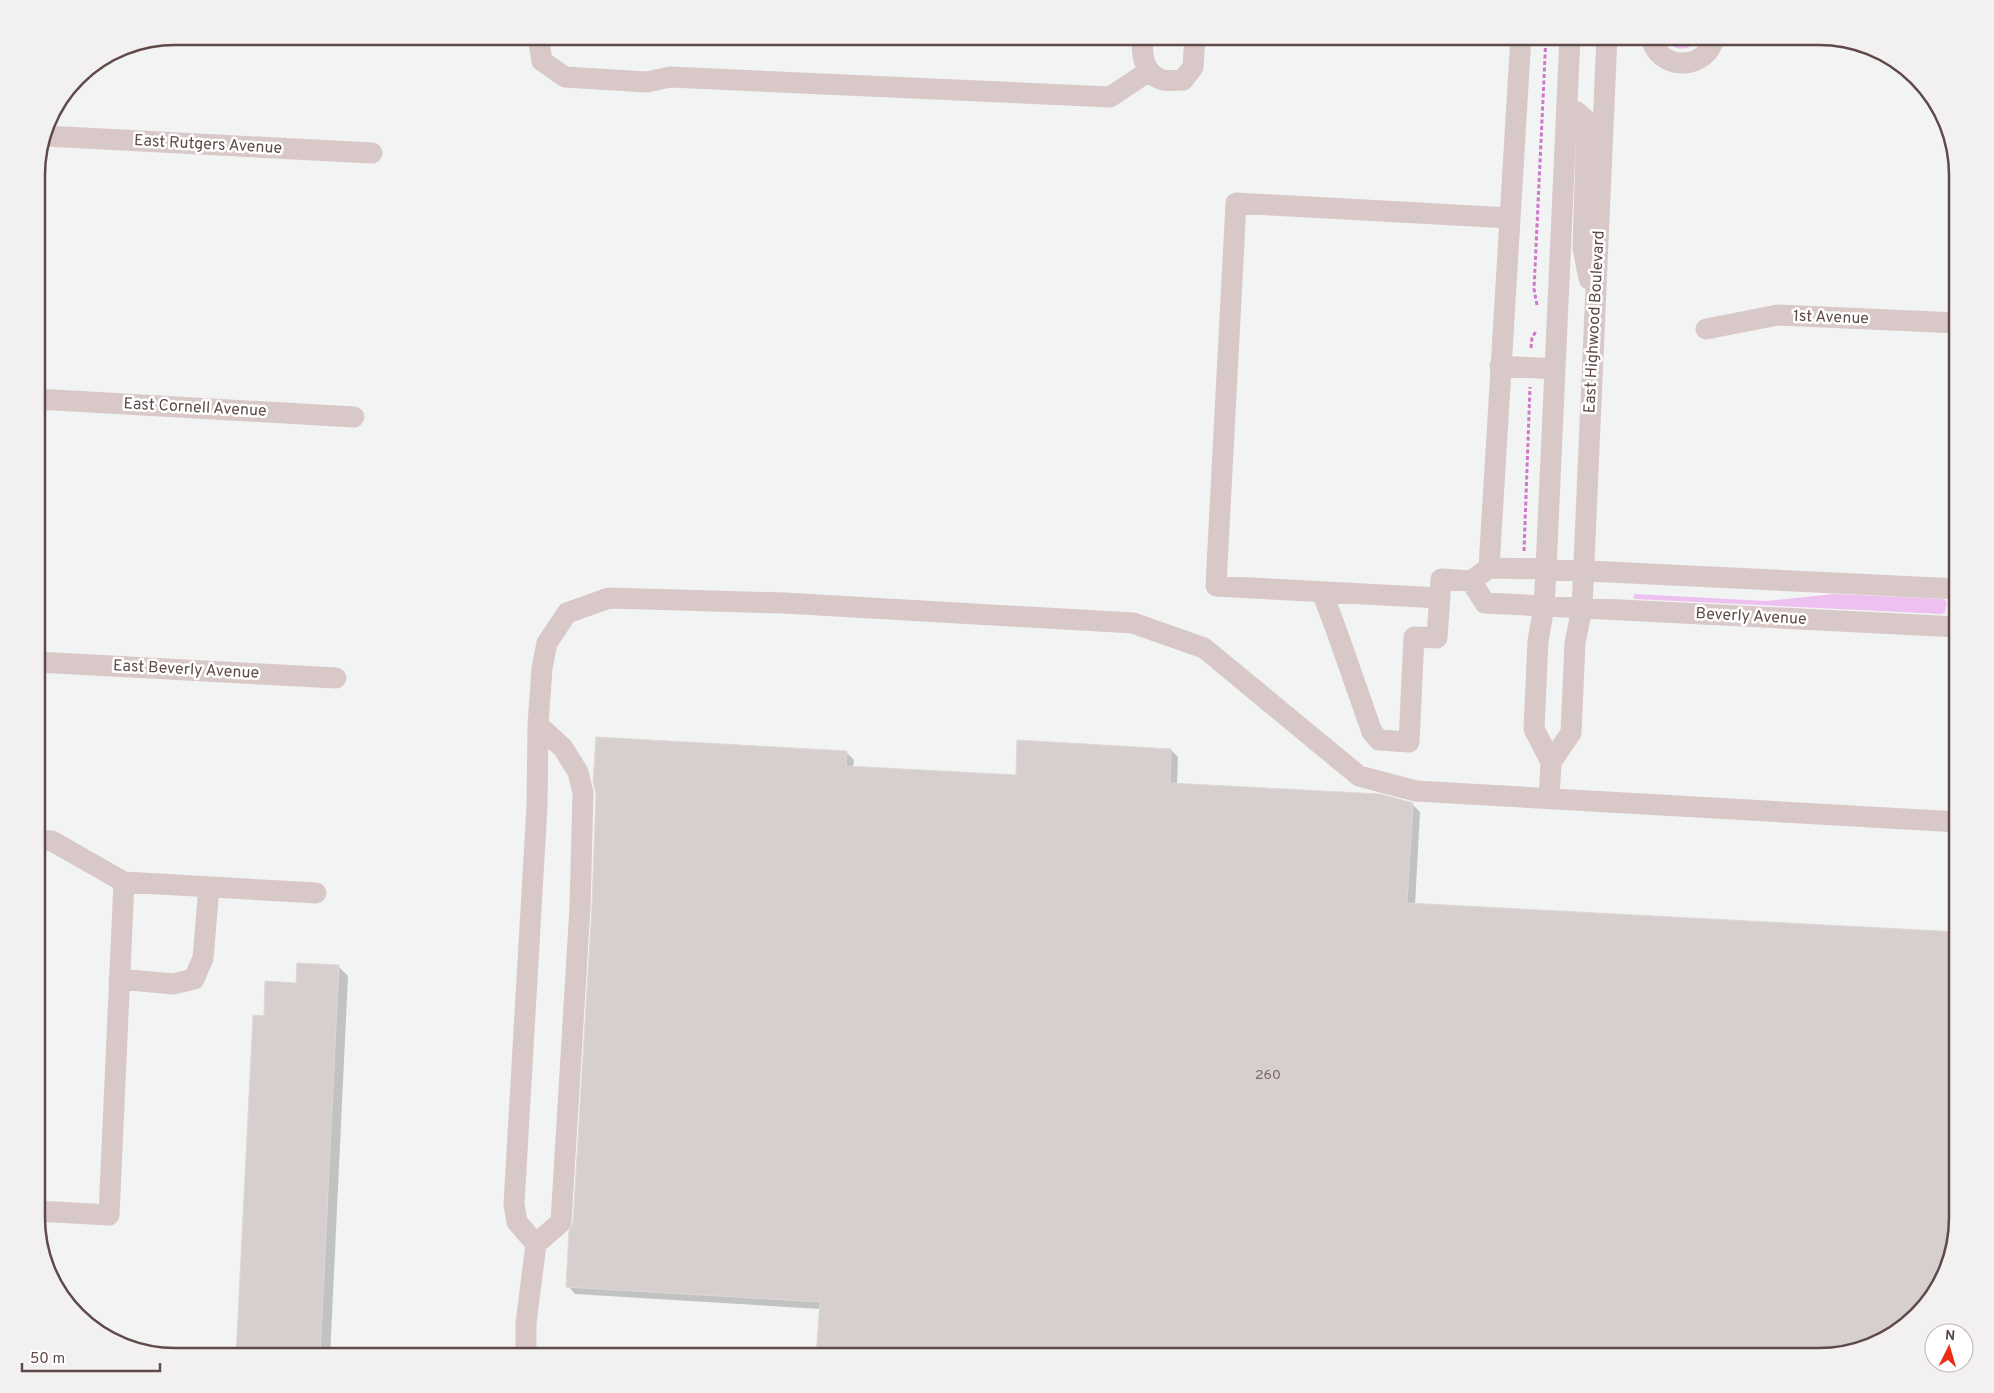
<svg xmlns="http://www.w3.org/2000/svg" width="1994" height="1393" font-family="Overpass,sans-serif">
  <rect width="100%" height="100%" fill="#f2f4f3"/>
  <path fill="#eec0f1" d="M1666,36H1698L1693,45C1682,52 1671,49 1666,36Z
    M1635,594L1766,601L1835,594L1944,599L1947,602L1945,612L1942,614L1635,599L1633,597Z"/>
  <path fill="#0003" d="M1171,750L1178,757L1177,785L1412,804L1420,812L1415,905L1958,1218L1950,1263L1929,1302L1880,1342L1819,1357L821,1309L575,1294L568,1286L846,752L854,760L853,767L1017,776Z
    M338,966L348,976L330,1357H237L265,1017L297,984Z"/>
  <path fill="#d6cfce" stroke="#ddd7d6" d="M596,737L847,751L846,766L1016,775L1017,740L1171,749L1170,783L1380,794L1413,803L1407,903L1958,932V1218L1950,1263L1929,1302L1880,1342L1819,1357H816L820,1302L566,1287L569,1231L573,1223L592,907L596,793L593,782Z
    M297,963L339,965L320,1357H236L253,1015L264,1016L265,981L296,983Z"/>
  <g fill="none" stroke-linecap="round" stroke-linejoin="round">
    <path stroke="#d177cc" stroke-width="3" stroke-dasharray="4 2.5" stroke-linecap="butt" d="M1537,305L1534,289L1546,36
      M1531,348L1532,338L1536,331
      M1524,551L1530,387"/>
    <path stroke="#d9c8c8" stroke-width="21" d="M538,36L542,61L565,77L647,82L670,77L1110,97L1149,71
      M1143,36C1141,53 1143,74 1163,80C1169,81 1177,80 1183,80L1193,67L1195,36
      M1651,36C1656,72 1709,72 1714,36
      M1567,111L1577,112L1587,121L1583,248L1589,279
      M45,136L372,153
      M1706,329L1778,315L1958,323
      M1500,366L1555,369
      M37,399L354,417
      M1489,568L1521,36
      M1471,581L1485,603L1958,627
      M1322,592L1337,632L1372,732L1379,740L1409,742L1414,637L1437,638L1441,579L1471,581L1489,568L1546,569L1958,589
      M1439,598L1216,586L1236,203L1510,218
      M37,662L336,678
      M538,725L563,748L578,772L583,793L580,907L561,1222L536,1244L517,1222L514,1204L537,806L538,725L542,668L547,643L567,613L609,598L784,603L1133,623L1204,648L1359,776L1416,791L1958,822
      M1551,762L1534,729L1538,641L1544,607L1546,569L1570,36
      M1549,799L1551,762L1571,733L1575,643L1582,608L1607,36
      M37,840L52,841L124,882L109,1215L37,1211
      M124,882L316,893
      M119,979L173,984L194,979L203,958L209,887
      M526,1357V1323L536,1244"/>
  </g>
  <g text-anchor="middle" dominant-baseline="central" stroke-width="5" stroke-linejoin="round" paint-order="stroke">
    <g font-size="14" fill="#7e6a6a">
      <text x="1268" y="1075">260</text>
    </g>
    <g font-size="16" fill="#604949" stroke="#fff">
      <text transform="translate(208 145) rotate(3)">East Rutgers Avenue</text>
      <text transform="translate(1831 318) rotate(2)">1st Avenue</text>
      <text transform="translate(1595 322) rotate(-87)">East Highwood Boulevard</text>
      <text transform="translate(195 408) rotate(3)">East Cornell Avenue</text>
      <text transform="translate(1751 617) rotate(3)">Beverly Avenue</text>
      <text transform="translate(186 670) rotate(3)">East Beverly Avenue</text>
    </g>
  </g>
  <path d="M0 0H1994V1393H0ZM175 45H1819A130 130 0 0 1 1949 175V1218A130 130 0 0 1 1819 1348H175A130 130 0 0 1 45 1218V175A130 130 0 0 1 175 45Z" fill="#f2f0f0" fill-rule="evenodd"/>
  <path fill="none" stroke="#604949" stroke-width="2.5" d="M175 45H1819A130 130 0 0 1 1949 175V1218A130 130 0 0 1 1819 1348H175A130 130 0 0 1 45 1218V175A130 130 0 0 1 175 45Z"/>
  <g transform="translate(1949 1348) rotate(5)"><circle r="24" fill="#ffffff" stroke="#bfb6b6"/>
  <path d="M0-4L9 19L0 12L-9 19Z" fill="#ec2c14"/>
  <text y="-8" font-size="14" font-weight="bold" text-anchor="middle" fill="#604949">N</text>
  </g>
  <path d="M22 1363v8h138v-8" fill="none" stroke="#604949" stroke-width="2.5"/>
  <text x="30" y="1363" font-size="15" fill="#604949" stroke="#ffffff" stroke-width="4" paint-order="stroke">50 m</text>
</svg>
